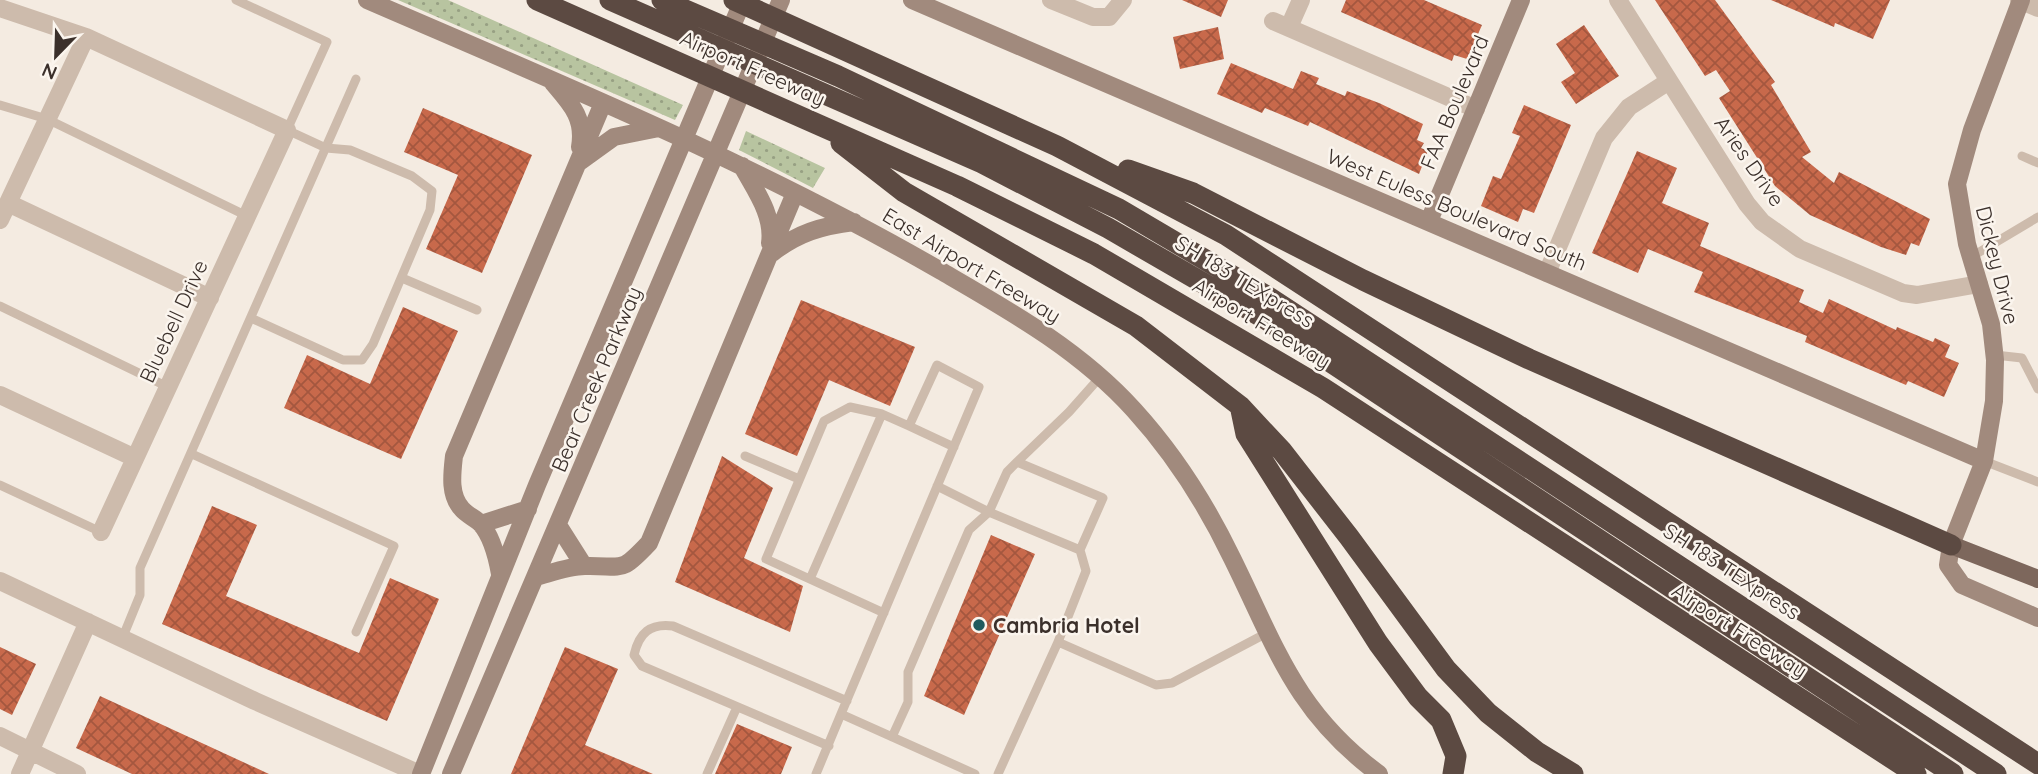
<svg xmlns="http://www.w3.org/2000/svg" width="2038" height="774" font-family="Quicksand,sans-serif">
  <defs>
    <pattern id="grass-dots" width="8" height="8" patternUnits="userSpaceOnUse" patternTransform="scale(1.75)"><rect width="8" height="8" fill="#b8c4a0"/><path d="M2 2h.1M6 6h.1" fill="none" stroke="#97a083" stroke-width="1.8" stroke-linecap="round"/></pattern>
    <pattern id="building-cross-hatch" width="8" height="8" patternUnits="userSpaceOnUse" patternTransform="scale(1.75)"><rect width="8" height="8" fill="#c8694b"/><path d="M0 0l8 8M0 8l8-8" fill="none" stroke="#a4573f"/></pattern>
  </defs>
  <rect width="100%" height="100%" fill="#f4ebe1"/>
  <path fill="url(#grass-dots)" d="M398,0H448L683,105L675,120Z
    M746,131L825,168L813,188L739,150Z"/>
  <path fill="url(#building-cross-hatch)" d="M1182,0H1228L1221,17Z
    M1346,0H1424L1482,25L1467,59L1454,55L1452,61L1341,12Z
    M1655,0H1715L1775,82L1771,85L1811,152L1802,157L1834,183L1839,172L1930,219L1919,246L1911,243L1906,255L1881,247L1810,215L1775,186L1719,98L1730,91L1716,70L1705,76Z
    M1771,0H1890L1873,39L1835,23L1834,27Z
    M1584,25L1619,76L1576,104L1561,82L1575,73L1556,44Z
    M1218,27L1224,59L1180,69L1173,37Z
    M1231,63L1293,89L1301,71L1319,78L1316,84L1345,96L1347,91L1379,103L1423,124L1417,140L1424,143L1421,148L1428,151L1419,174L1310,122L1308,126L1265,108L1262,113L1217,94Z
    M1524,105L1571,125L1534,213L1523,209L1518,222L1481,206L1493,176L1501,179L1520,136L1512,133Z
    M423,108L532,155L482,273L426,249L458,175L404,152Z
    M1637,151L1677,168L1662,203L1709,223L1700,246L1804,290L1799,302L1823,313L1829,299L1896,330L1897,327L1933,342L1935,338L1950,345L1945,357L1959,363L1944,397L1908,381L1906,385L1805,342L1807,336L1694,292L1703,272L1648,249L1638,273L1592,253Z
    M801,300L915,347L890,406L829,380L797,456L745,434Z
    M403,307L458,331L401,459L284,408L307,355L370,384Z
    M722,456L773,488L744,558L803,586L790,632L675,582Z
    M212,506L257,525L226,596L359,653L390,578L439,599L387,721L162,624Z
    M991,535L1035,554L964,715L924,696Z
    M0,647L36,664L12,715L0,709Z
    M565,647L618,669L585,745L653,774H511Z
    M100,696L269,774H132L76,748Z
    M737,724L792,747L781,774H715Z"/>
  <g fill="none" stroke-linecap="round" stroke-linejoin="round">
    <path stroke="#cdbbac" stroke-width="9" d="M236,0L327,42L287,130L326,148L350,150L412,176L432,191L430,210L373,344L362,360H343L251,318
      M0,105L47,119L247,216
      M2022,156L2038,163
      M1971,257L2038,217
      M402,278L477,310
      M0,306L168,387
      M1995,355L2022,358L2038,389
      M909,426L954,447
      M192,454L394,546L356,632
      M745,456L799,479
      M1984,461L2038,482
      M1017,462L1069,412L1101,376
      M0,485L101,532
      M810,579L882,414
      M122,639L140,595V568L356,79
      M1058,642L1086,571L1080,550L1103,498L1017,462L1007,472L989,512L1080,550
      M841,714L979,387L937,365L909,426L882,414L850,407L824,421L766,559L884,613
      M892,737L908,702V672L969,530L989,512L937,486
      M829,746L642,666L634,655C639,633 650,623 673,626L847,701
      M707,774L737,707
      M816,774L841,714L975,774
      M998,774L1058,642L1156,685L1172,683L1265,634"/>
    <path stroke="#cdbbac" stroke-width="18" d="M1051,0L1093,17H1109L1123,0
      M1618,0L1747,204L1762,222L1800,249L1903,293L1917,295L1979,284
      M2019,0L2038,8
      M0,8L86,37L287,130L101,532
      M1273,21L1476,109
      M1289,27L1301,0
      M8,203L210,298
      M0,220L86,37
      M1547,273L1604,138L1629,107L1669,81
      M0,395L135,458
      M0,581L255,701L420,774
      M0,736L77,774
      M20,774L88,622"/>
    <path stroke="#a18a7d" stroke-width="18" d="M367,0C561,84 758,165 941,271C1010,311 1080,350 1134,410C1174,454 1206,504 1232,558C1276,647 1295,712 1379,774
      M912,0L1984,461
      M2021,0L1972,130L1957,184L1967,244L1991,324L1995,360L1994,401L1984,461L1951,545L1948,565L1962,585L2038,618
      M553,83C571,104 585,118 580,147
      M578,163L614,137L659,128
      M742,166C755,190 774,215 770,243
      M1429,221L1521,0
      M772,253C798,233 821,226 854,222
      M481,524L528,509
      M558,525L584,566
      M500,574C497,557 492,536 480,523C475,518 467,515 462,509C449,495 452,474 454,456L603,103
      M536,577C551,573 569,566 585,566C624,565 619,575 649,543L795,193
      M421,774L537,485L743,0
      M451,774L781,0"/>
    <path stroke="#7d675c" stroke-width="18" d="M1951,545L2038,579"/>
    <path stroke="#5c4a42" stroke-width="21" d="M537,0L957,186L1094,254L1323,388L1916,774
      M610,0L982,163L1108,228L1267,320L1953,774
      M662,0L838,76L1119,209L1270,298L1996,774
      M734,0L1057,146L1226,235L2038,764
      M841,143L904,192L1136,326L1240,406L1282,451L1349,537L1446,669L1488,713L1537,752L1573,774
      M1128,170L1193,193L1363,280L1529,359L1951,545
      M1241,410L1246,434L1378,643L1418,697L1441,720L1456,756L1453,774"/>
  </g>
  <circle fill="#1f5a5e" stroke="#fbf5ee" stroke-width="2.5" cx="979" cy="625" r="7"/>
  <g text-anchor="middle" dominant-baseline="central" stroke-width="5" stroke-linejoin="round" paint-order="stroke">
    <g font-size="21" fill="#3b302b" stroke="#fbf5ee">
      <text transform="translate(753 68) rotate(24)">Airport Freeway</text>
      <text transform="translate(1454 102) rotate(-67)">FAA Boulevard</text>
      <text transform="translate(1750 161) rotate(55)">Aries Drive</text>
      <text transform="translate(1457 209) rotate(23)">West Euless Boulevard South</text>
      <text transform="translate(972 265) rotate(31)">East Airport Freeway</text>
      <text transform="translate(1998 265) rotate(76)">Dickey Drive</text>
      <text transform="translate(1245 281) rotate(31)">SH 183 TEXpress</text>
      <text transform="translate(173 321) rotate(-65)">Bluebell Drive</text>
      <text transform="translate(1262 323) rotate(31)">Airport Freeway</text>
      <text transform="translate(596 379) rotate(-67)">Bear Creek Parkway</text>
      <text transform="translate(1732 571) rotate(33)">SH 183 TEXpress</text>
      <text transform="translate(1740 630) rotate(33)">Airport Freeway</text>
    </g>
    <g font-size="21" font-weight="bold" fill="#3b302b" stroke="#fbf5ee" text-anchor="start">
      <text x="993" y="625">Cambria Hotel</text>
    </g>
  </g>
  <g transform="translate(56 56) rotate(203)" stroke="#fbf5ee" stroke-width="5" paint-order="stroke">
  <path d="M0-5L12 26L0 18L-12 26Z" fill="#3b302b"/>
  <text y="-10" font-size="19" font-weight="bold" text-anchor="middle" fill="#3b302b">N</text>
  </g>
</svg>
